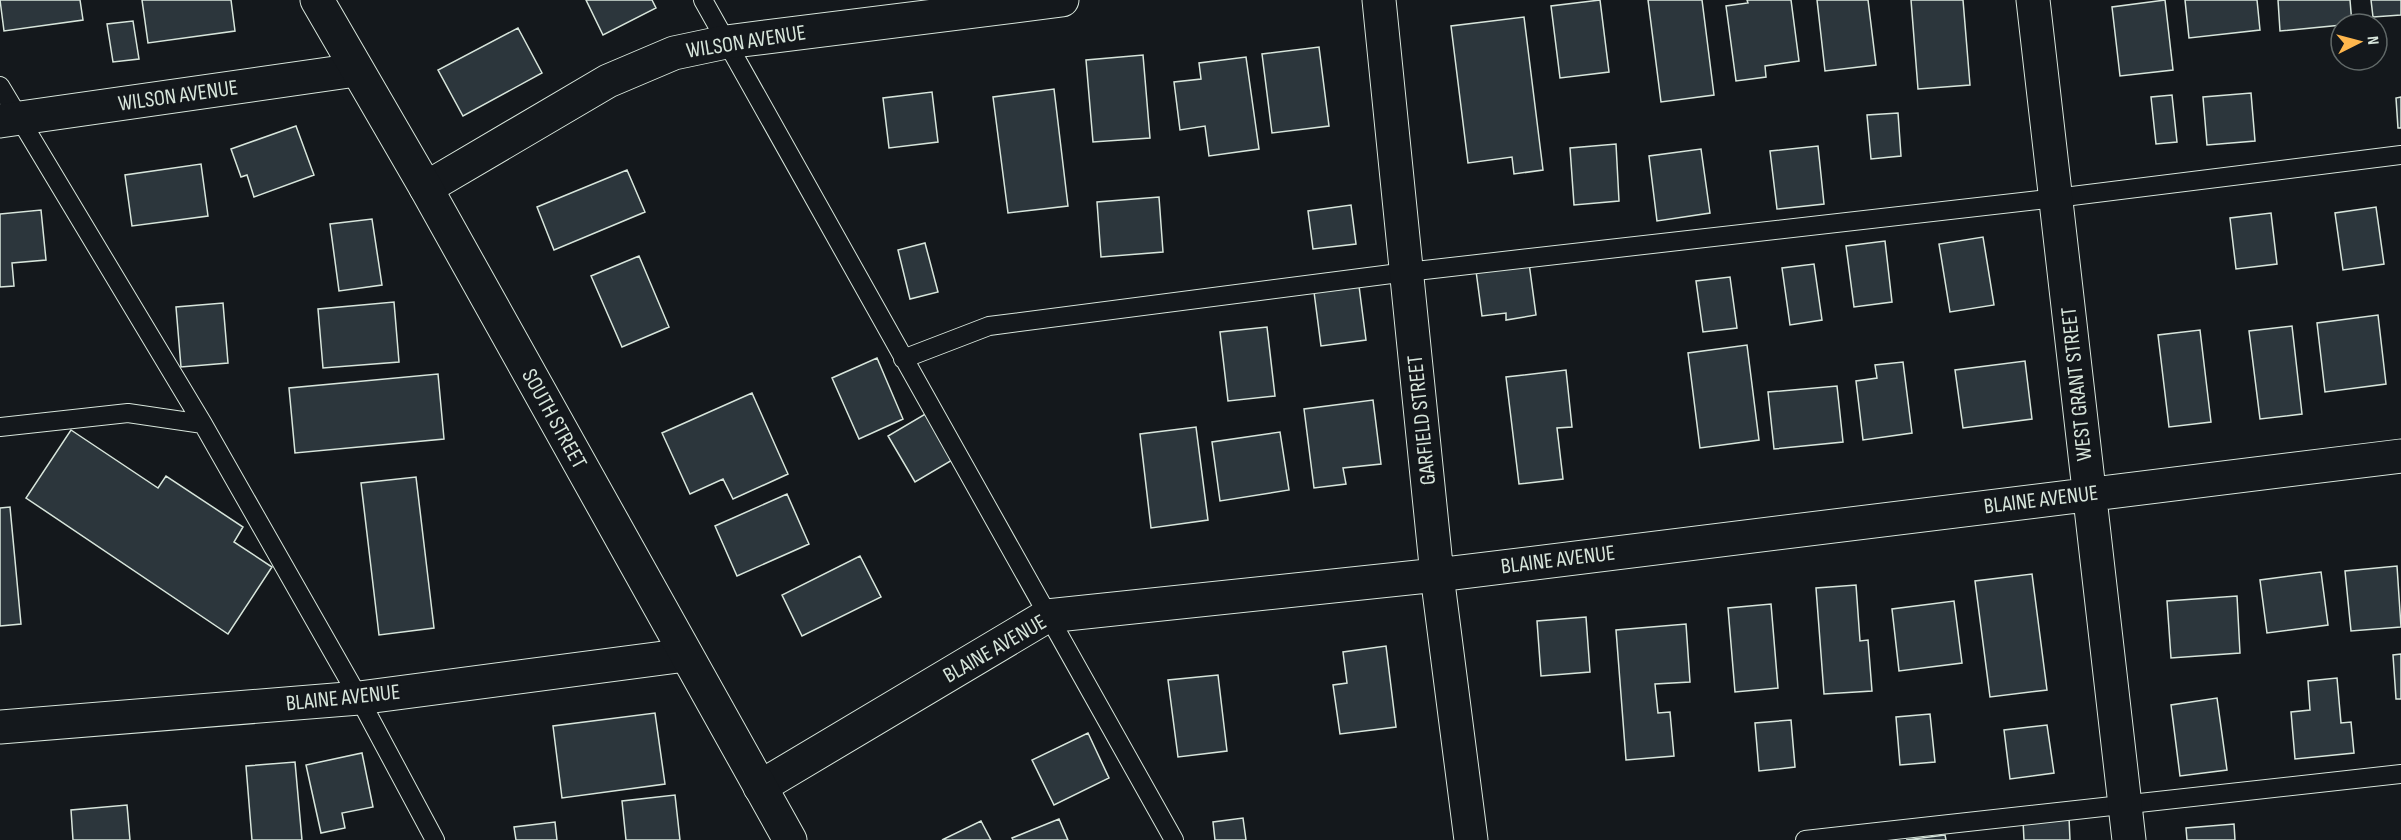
<svg xmlns="http://www.w3.org/2000/svg" width="2401" height="840" font-family="'Sofia Sans Condensed',sans-serif">
  <rect width="100%" height="100%" fill="#14181c"/>
  <path fill="#2c363c" stroke="#d8e6dc" stroke-width="1.5" d="M0,0H80L83,20L4,31Z
    M142,0H231L235,31L148,43Z
    M586,0H652L656,8L603,35Z
    M1600,0L1609,72L1560,78L1551,6Z
    M1648,0H1702L1714,95L1661,102Z
    M1747,0H1791L1799,61L1765,66L1766,77L1736,81L1726,6L1748,3Z
    M1817,0H1868L1876,65L1825,71Z
    M1911,0H1963L1970,85L1918,89Z
    M2165,0L2173,70L2120,76L2112,7Z
    M2185,0H2257L2260,30L2189,38Z
    M2278,0H2350L2352,24L2280,31Z
    M2371,0H2401V15L2373,17Z
    M1524,17L1543,170L1514,174L1512,157L1468,163L1451,26Z
    M133,21L139,59L113,62L107,24Z
    M518,28L542,73L463,116L438,70Z
    M1319,47L1329,126L1272,133L1262,54Z
    M1143,55L1150,138L1093,142L1086,60Z
    M1246,57L1259,149L1209,156L1205,126L1180,130L1174,82L1201,79L1199,63Z
    M1054,89L1068,206L1008,213L993,97Z
    M932,92L938,142L889,148L883,98Z
    M2251,93L2255,141L2207,145L2203,97Z
    M2172,95L2177,142L2156,144L2151,97Z
    M2401,97V128H2398L2396,98Z
    M1898,113L1901,156L1871,159L1867,115Z
    M296,126L314,175L254,197L247,175L241,177L231,149Z
    M1616,144L1619,201L1574,205L1570,148Z
    M1818,146L1824,204L1777,209L1770,151Z
    M1701,149L1710,213L1657,221L1649,156Z
    M201,164L208,216L132,226L125,175Z
    M627,170L645,212L554,250L537,207Z
    M1159,197L1163,252L1101,257L1097,202Z
    M1351,205L1356,244L1313,249L1308,211Z
    M2376,207L2384,264L2343,270L2335,213Z
    M41,210L46,260L12,263L14,286L0,287V214Z
    M2271,213L2277,264L2236,269L2230,218Z
    M372,219L382,285L339,291L330,224Z
    M1983,237L1994,305L1950,312L1939,244Z
    M1885,241L1892,302L1854,307L1846,246Z
    M925,243L938,292L910,299L898,250Z
    M639,256L669,327L622,347L591,276Z
    M1529,263L1536,315L1506,320V313L1482,316L1476,271Z
    M1814,264L1822,320L1790,325L1782,268Z
    M1730,277L1737,328L1703,332L1696,281Z
    M1359,286L1366,340L1321,346L1314,292Z
    M394,302L399,362L323,368L318,309Z
    M223,303L228,363L181,367L176,307Z
    M2378,315L2386,384L2325,392L2317,323Z
    M2292,326L2302,414L2260,419L2249,331Z
    M1267,327L1275,396L1228,401L1220,332Z
    M2200,330L2211,422L2169,427L2158,335Z
    M1747,345L1759,440L1700,448L1688,353Z
    M877,358L903,419L859,439L832,378Z
    M2025,361L2032,419L1963,428L1955,370Z
    M1903,362L1912,433L1863,440L1856,381L1877,378L1875,365Z
    M1566,370L1572,427L1557,428L1563,479L1519,484L1506,377Z
    M438,374L444,439L295,453L289,388Z
    M1837,386L1843,442L1774,449L1768,392Z
    M752,393L788,474L733,499L723,479L690,494L662,433Z
    M1373,400L1381,464L1343,468L1346,484L1314,488L1304,409Z
    M927,413L954,459L915,482L888,436Z
    M1196,427L1208,520L1151,528L1140,434Z
    M71,430L158,488L166,476L243,527L234,542L272,567L228,634L26,498Z
    M1280,432L1289,490L1220,501L1212,442Z
    M416,477L434,628L379,635L361,483Z
    M787,494L809,544L737,576L715,526Z
    M10,507L21,624L0,626V508Z
    M860,556L881,597L802,636L782,595Z
    M2397,566L2401,627L2351,631L2345,571Z
    M2321,572L2328,625L2267,633L2260,580Z
    M2032,574L2047,690L1990,697L1975,581Z
    M1856,585L1860,641L1868,640L1872,691L1824,694L1816,588Z
    M2237,596L2240,653L2171,658L2167,601Z
    M1954,601L1962,663L1899,671L1892,609Z
    M1771,604L1778,688L1735,692L1728,608Z
    M1586,617L1590,672L1541,676L1537,621Z
    M1686,624L1690,682L1655,684L1658,713L1670,712L1674,756L1626,760L1616,630Z
    M1386,646L1396,727L1340,734L1333,685L1347,683L1343,652Z
    M2401,654V699H2396L2393,655Z
    M1218,675L1227,751L1178,757L1168,680Z
    M2337,678L2341,723L2351,722L2354,753L2295,759L2291,712L2310,710L2308,681Z
    M2217,698L2227,770L2180,776L2171,705Z
    M655,713L665,784L562,798L553,726Z
    M1930,714L1935,762L1900,765L1896,717Z
    M1791,720L1795,767L1759,771L1755,723Z
    M2047,725L2054,773L2010,779L2004,730Z
    M1088,733L1109,778L1054,805L1032,760Z
    M362,753L373,807L342,813L345,828L321,833L306,765Z
    M295,762L302,840H252L246,766Z
    M675,795L680,840H626L622,801Z
    M127,805L130,840H73L71,810Z
    M2069,817L2070,840H2024L2023,821Z
    M1243,818L1246,840H1215L1213,822Z
    M1059,819L1068,840H1013L1012,838Z
    M981,821L991,840H942Z
    M555,822L557,840H516L514,827Z
    M2234,824L2235,840H2187L2186,828Z
    M1945,835L1946,840H1906Z"/>
  <g fill="none" stroke-linecap="round" stroke-linejoin="round">
    <defs>
      <path id="service" d="M703,0L1174,840
        M0,86L203,424L359,698L435,840
        M903,359L989,326L1407,272L2056,198L2401,155
        M0,427L128,413L203,424
        M1805,840L2401,774"/>
      <path id="minor" d="M1379,0L1437,575L1471,840
        M2033,0L2129,840
        M0,121L356,70
        M426,188L608,81L674,53L726,42L1062,0
        M0,727L359,698L686,655
        M760,787L1047,616L1437,575L2401,456"/>
      <path id="tertiary" d="M317,0L426,188L790,840"/>
    </defs>
    <use href="#service" stroke="#d8e6dc" stroke-width="20"/>
    <use href="#minor" stroke="#d8e6dc" stroke-width="35"/>
    <use href="#tertiary" stroke="#d8e6dc" stroke-width="35"/>
    <use href="#service" stroke="#14181c" stroke-width="18"/>
    <use href="#minor" stroke="#14181c" stroke-width="33"/>
    <use href="#tertiary" stroke="#14181c" stroke-width="33"/>
  </g>
  <g text-anchor="middle" dominant-baseline="central" stroke-width="4.5" stroke-linejoin="round" paint-order="stroke">
    <g font-size="22" fill="#d8e6dc" stroke="#14181c">
      <text transform="translate(746 42) rotate(-9)">WILSON AVENUE</text>
      <text transform="translate(178 96) rotate(-8)">WILSON AVENUE</text>
      <text transform="translate(2077 384) rotate(-96)">WEST GRANT STREET</text>
      <text transform="translate(554 419) rotate(61)">SOUTH STREET</text>
      <text transform="translate(1422 420) rotate(-96)">GARFIELD STREET</text>
      <text transform="translate(2041 500) rotate(-7)">BLAINE AVENUE</text>
      <text transform="translate(1558 560) rotate(-7)">BLAINE AVENUE</text>
      <text transform="translate(995 649) rotate(-30)">BLAINE AVENUE</text>
      <text transform="translate(343 698) rotate(-6)">BLAINE AVENUE</text>
    </g>
  </g>
  <g transform="translate(2359 42) rotate(84)"><circle r="28" fill="#14181c" stroke="#626a69" stroke-width="1.5"/>
  <path d="M0-4.5L10 22L0 15L-10 22Z" fill="#ffb74d"/>
  <text y="-9" font-size="16" font-weight="bold" text-anchor="middle" fill="#d8e6dc">N</text>
  </g>
</svg>
